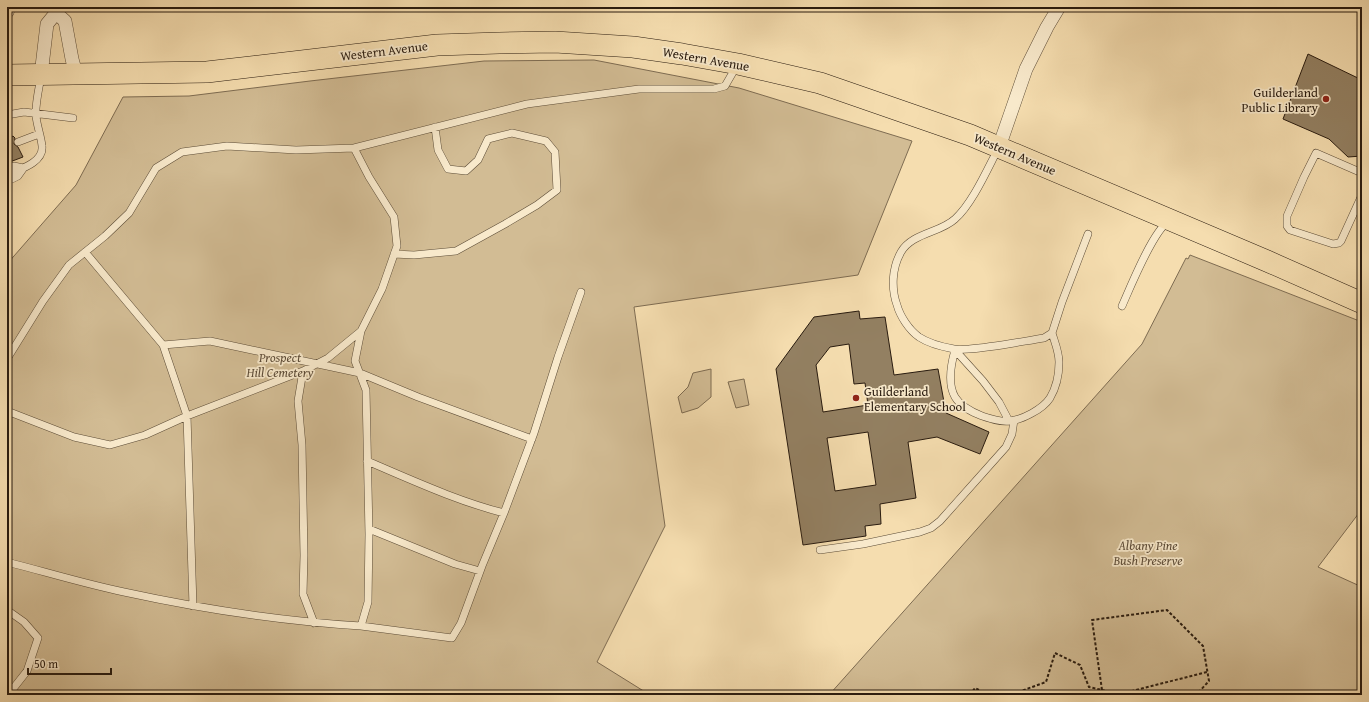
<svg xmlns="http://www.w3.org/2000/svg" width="1369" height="702" font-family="'Gentium Book Plus',serif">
  <rect width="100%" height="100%" fill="#f5ddaf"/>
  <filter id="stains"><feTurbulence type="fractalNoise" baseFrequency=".005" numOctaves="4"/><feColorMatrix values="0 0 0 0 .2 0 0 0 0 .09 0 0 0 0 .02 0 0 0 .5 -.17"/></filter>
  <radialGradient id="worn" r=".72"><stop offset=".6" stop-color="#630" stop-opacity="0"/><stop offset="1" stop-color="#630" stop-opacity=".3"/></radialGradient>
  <path fill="#d2bc94" stroke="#7e6c52" d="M594,60L739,88L912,141L858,275L634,307L665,526L597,662L650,695H7V264L76,185L123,97L189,96L310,81L484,61Z
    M1190,255L1362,322V509L1318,567L1362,587V695H829L1142,344L1186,258L1188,259Z
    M711,369V397L698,408L682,413L678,397L688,387L693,373Z
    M744,379L749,405L736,408L728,382Z"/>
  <path fill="#938062" stroke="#291b0f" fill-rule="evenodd" d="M1308,54L1362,80V156L1348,157L1329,139L1283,119Z
    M13,136L15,138L14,144L18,147L23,157L7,163V139Z
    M859,311L860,319L885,317L894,375L938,369L946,413L989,432L980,454L937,437L908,442L916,498L880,504L881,524L865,526L866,536L803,545L776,369L814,317ZM849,344L854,384L865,383L868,405L823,412L816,365L830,347ZM868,432L876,485L835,491L827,438Z"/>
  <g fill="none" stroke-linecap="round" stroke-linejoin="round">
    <defs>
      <path id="lane" d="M7,16L10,13L12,7
        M7,115L24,112L73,118
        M18,142L39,134
        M998,149C987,170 972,204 955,219C940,233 912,233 901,252C892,268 891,288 897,305C900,316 909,330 919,337C928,343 943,347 954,349C958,350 964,349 969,349C994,347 1019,342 1044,338L1052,333L1062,302L1088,234
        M7,168L14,166L23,168
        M1362,173L1316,153L1304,177L1287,216V226L1290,230L1333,244L1339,243L1341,241L1362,195
        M9,174C21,169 44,162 42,146C41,136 37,126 36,116C35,104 39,89 41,76
        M12,179L18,176L23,169
        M85,252L163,345L187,416L193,606
        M394,254L414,255L456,251L505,224L537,205L557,190L555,152L546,141L512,133L488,139L478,160L466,171L448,169L438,150L435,127
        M1122,306C1130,288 1153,231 1168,222
        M163,345L210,341L360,373L418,397L532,439
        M955,350C951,364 947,383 955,397C961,407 972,412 982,416C991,419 1000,422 1009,421C1022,420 1043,409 1050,398C1056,388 1059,374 1059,362C1059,352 1055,343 1052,333
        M955,350L983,381L999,402L1009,421
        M7,359L43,301L69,265L105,236L129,213L156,168L182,152L227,146L296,150L354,148L527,104L639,89H714L725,86L736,67
        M303,371L298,401L302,445L304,555L303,594L314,623
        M7,411L74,437L110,445L145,435L187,416L303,371L328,358L361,331
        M367,461C412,480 457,501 504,513
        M369,529L455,564L480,571
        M820,550L863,544L920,532L931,528L940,521L1006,447L1012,434L1014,420
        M7,562C46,572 85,584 124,592C202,609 281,621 361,626L368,602L369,534L366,390L355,361L361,331L382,289L397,246L394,217L369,177L354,148
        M7,610L24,622L38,638L27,671L12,690L7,689
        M361,626L452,638L461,623L482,566L504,513L534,433L558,357L581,292"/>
      <path id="street" d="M55,7L56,13L65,21L72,59L76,74
        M41,75L47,24L56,13
        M999,147L1026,69L1047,27L1059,7"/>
      <path id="primary" d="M7,75L207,72L437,45L499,43L555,42L633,47L682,54L738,64L820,83L970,135L1267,261L1362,303"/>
    </defs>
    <use href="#lane" stroke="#5c4c37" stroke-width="8"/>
    <use href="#street" stroke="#5c4c37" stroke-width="14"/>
    <use href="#primary" stroke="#291b0f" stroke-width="22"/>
    <path stroke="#291b0f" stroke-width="2" stroke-dasharray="3 2" stroke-linecap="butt" d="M1102,690L1120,694L1207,672
      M970,695L975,688L989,695
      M1014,695L1021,691L1046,682L1055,653L1080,665L1089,687L1102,690L1092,620L1167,610L1203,646L1209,681L1196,695"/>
    <use href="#lane" stroke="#f8e9cb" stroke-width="7"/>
    <use href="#street" stroke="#f8e9cb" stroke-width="13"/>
    <use href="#primary" stroke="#f5ddaf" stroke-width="21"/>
  </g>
  <g fill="#8f2418" stroke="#f8e9cb" stroke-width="1.5">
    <circle cx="1326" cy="99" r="4"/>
    <circle cx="856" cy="398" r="4"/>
  </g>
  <g text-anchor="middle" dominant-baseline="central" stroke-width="3.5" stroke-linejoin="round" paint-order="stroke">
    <g font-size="13" fill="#291b0f" stroke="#f8e9cb">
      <text transform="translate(384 51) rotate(-7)">Western Avenue</text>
      <text transform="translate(706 59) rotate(10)">Western Avenue</text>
      <text transform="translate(1015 154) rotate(23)">Western Avenue</text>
    </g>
    <g font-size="13" fill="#291b0f" stroke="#f8e9cb" text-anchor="end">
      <text x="1318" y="92">Guilderland<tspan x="1318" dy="15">Public Library</tspan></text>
      <text x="864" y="391" text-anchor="start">Guilderland<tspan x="864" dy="15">Elementary School</tspan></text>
    </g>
    <g font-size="13" font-style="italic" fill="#5c4b37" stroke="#f8e9cb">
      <text x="280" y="357">Prospect<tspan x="280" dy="15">Hill Cemetery</tspan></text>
      <text x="1148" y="545">Albany Pine<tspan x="1148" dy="15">Bush Preserve</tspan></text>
    </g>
  </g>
  <rect width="1369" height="702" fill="none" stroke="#f5ddaf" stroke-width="24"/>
  <rect x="8" y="8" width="1353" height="686" fill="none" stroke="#291b0f" stroke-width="2"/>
  <rect x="12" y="12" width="1345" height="678" fill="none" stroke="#291b0f"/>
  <path d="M28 668v6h83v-6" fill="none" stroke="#291b0f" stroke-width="2"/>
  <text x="34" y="668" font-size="12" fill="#291b0f" stroke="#f8e9cb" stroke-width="3" paint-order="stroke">50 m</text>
  <rect width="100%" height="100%" filter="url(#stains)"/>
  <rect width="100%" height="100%" fill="url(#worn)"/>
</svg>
